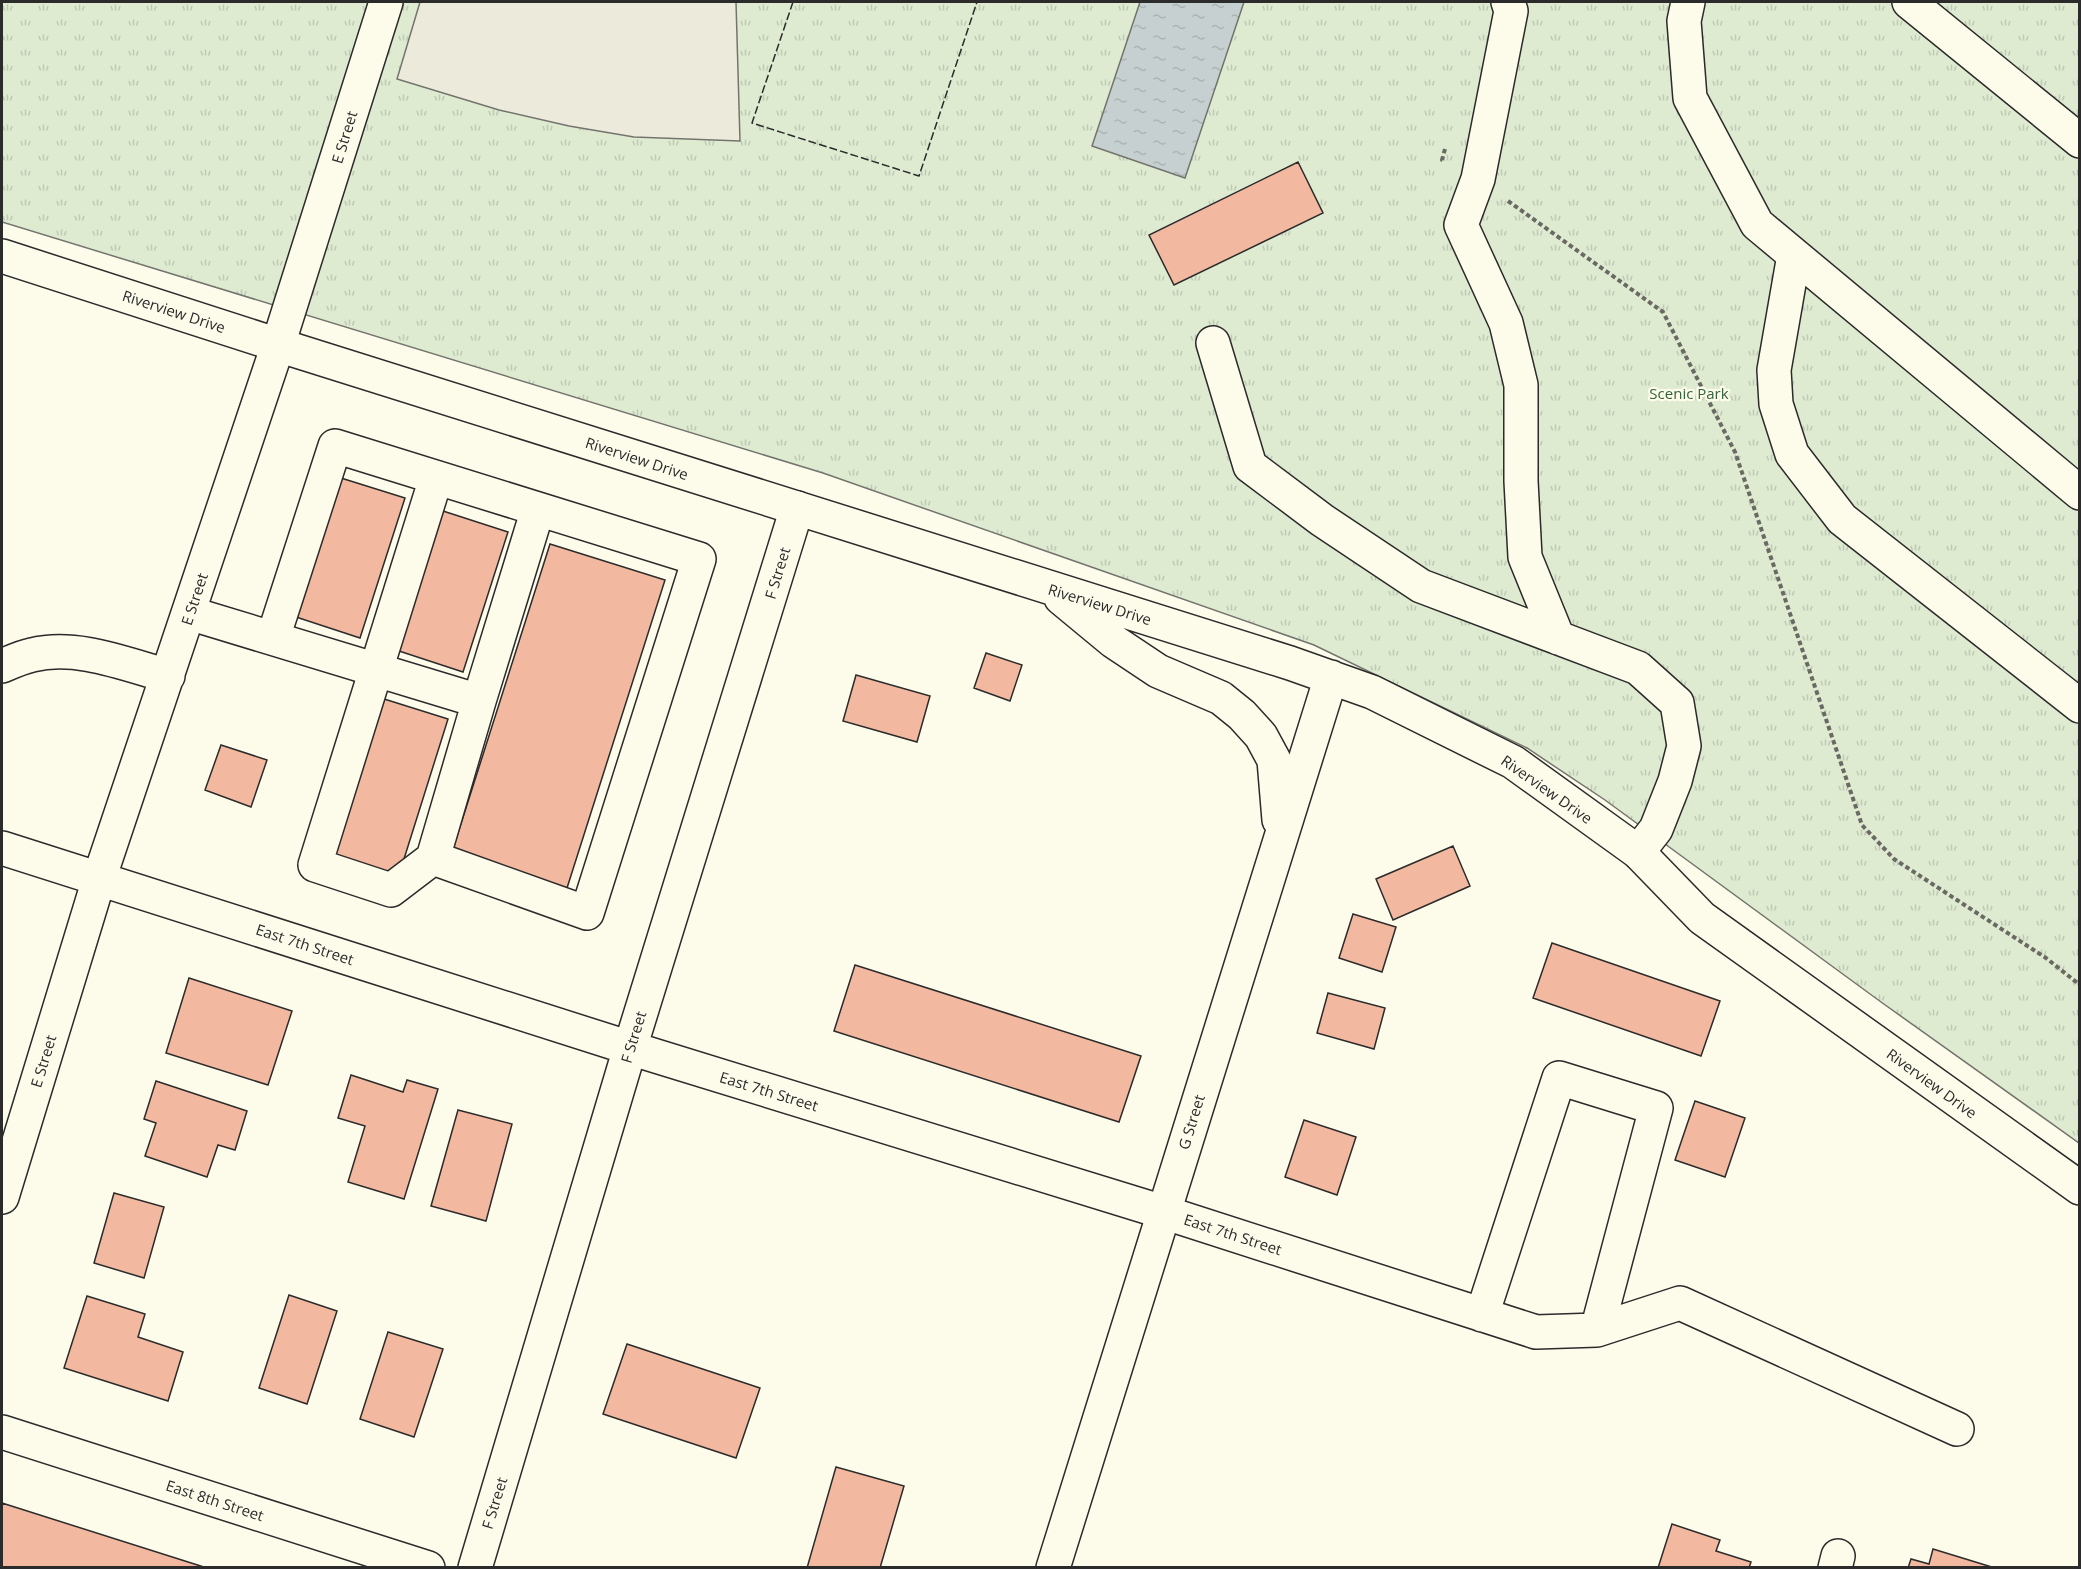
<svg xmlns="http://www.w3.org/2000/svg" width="2081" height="1569" font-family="'Open Sans',sans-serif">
  <defs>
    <pattern id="park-tufts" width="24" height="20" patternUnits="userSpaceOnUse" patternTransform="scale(1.5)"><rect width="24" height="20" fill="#deebd1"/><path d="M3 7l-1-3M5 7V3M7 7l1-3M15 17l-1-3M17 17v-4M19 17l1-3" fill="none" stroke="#bfcab4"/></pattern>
    <pattern id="water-ripples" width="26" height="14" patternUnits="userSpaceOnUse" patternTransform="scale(1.5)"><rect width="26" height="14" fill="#c7d0d0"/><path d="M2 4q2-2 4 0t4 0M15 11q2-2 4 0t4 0" fill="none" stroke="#abb3b3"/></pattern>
  </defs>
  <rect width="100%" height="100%" fill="#fdfbea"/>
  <path fill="url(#park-tufts)" stroke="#74746e" stroke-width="1.5" d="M2,2H2079V1143L1881,1002L1605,800L1527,748L1314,645L823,473L2,222Z"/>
  <path fill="#eceadb" stroke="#74746e" stroke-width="1.5" d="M420,2H736L740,141L634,137L569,126L499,110L397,79Z"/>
  <path fill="url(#water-ripples)" stroke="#74746e" stroke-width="1.5" d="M1140,2H1244L1185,178L1092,146Z"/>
  <path fill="#f2b8a0" stroke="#2b2b2b" stroke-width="1.5" d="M1298,162L1323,213L1174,285L1149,235Z
    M341,478L405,498L360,638L296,617Z
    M443,511L508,532L463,672L399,651Z
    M550,544L665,580L567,888L452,852Z
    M986,653L1022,665L1010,701L974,688Z
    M856,675L930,696L917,742L843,721Z
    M381,698L448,719L398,878L331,857Z
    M221,745L267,760L251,807L205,790Z
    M1453,846L1470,886L1393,920L1376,879Z
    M1353,914L1396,927L1382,972L1339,958Z
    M1552,943L1720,1001L1701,1056L1533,998Z
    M855,965L1141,1056L1119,1122L834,1031Z
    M189,978L292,1011L268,1085L166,1053Z
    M1328,993L1385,1008L1374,1049L1317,1033Z
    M351,1075L403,1092L407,1080L438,1089L404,1199L348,1182L365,1126L338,1118Z
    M156,1081L247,1111L235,1150L218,1145L207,1177L145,1156L156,1123L144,1119Z
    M1695,1101L1745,1118L1725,1177L1675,1160Z
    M458,1110L512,1124L486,1221L431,1206Z
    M1304,1120L1356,1137L1337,1195L1285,1177Z
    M114,1193L164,1207L144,1278L94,1263Z
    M289,1295L337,1311L307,1404L259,1388Z
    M87,1296L145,1314L138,1337L183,1352L168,1401L64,1368Z
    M388,1332L443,1349L414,1437L360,1419Z
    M627,1344L760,1388L736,1458L603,1414Z
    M836,1467L904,1486L880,1568H807Z
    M2,1503L207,1568H2Z
    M1672,1524L1720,1540L1716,1551L1751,1562L1749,1568H1658Z
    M1933,1549L1995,1568H1908L1911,1559L1929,1564Z"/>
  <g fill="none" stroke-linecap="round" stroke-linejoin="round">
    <defs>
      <path id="minor" d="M1508,2L1511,11L1478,179L1461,225L1506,323L1521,385V481L1525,557L1558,638
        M1688,2L1684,21L1690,98L1757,224L2080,493
        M1909,2L2080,141
        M1794,255L1774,370L1776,404L1792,454L1842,519L2080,706
        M1213,343L1250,466L1322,520L1421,586L1638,668L1677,703L1684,746L1675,781L1656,829L1638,852
        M189,613L479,701
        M273,638L335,446L699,559L587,913L433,858L391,890L315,865L436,478
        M2,666C11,662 22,657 32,655C76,644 125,664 168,676
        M2,848L630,1048L1163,1212L1536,1332L1597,1330L1680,1303L1957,1429
        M433,858L479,701L538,509
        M2,1197L99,879L278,345L386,2
        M1482,1315L1559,1078L1656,1108L1597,1330
        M2,1432L428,1568
        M475,1568L630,1048L797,508
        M1835,1568L1838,1556"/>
      <path id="major" d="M2,256L278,345L1290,663L1372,692L1513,762L1638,852L1702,918L2080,1188
        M1061,598L1113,641L1158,671L1221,698L1242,715L1261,736L1274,760L1279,820
        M1053,1568L1331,677"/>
    </defs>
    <use href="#minor" stroke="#2b2b2b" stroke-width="36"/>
    <use href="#major" stroke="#2b2b2b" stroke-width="36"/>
    <path stroke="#6a6964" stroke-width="4" stroke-dasharray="4.5 3" stroke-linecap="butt" d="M1445,149L1442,160L1445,162
      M1508,201L1663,312L1735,452L1862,825L1894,859L2046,958L2080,985"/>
    <use href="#minor" stroke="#fdfbea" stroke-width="33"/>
    <use href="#major" stroke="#fdfbea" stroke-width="33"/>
    <path stroke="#2b2b2b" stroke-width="1.5" stroke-dasharray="8 3" stroke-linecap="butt" d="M793,2L752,123L919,176L977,2"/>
  </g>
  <g text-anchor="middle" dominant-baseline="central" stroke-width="4.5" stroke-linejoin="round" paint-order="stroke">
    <g font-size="15" fill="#2b2b2b" stroke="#fdfbea">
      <text transform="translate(344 137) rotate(-73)">E Street</text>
      <text transform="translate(174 311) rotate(18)">Riverview Drive</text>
      <text transform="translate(637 458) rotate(18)">Riverview Drive</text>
      <text transform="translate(777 573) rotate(-73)">F Street</text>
      <text transform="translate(194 599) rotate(-72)">E Street</text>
      <text transform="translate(1100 604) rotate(17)">Riverview Drive</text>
      <text transform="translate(1547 789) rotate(35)">Riverview Drive</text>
      <text transform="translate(305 944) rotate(18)">East 7th Street</text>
      <text transform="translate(633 1037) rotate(-73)">F Street</text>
      <text transform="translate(43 1061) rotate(-73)">E Street</text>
      <text transform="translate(1932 1083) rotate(36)">Riverview Drive</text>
      <text transform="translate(769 1091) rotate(17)">East 7th Street</text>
      <text transform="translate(1191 1122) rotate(-73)">G Street</text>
      <text transform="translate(1233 1234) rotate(18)">East 7th Street</text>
      <text transform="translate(215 1500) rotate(18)">East 8th Street</text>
      <text transform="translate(494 1503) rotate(-73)">F Street</text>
    </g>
    <g font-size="15" fill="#34623c" stroke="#fdfbea">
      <text x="1689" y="393">Scenic Park</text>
    </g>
  </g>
  <rect width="2081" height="1569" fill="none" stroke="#2b2b2b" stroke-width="6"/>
</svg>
